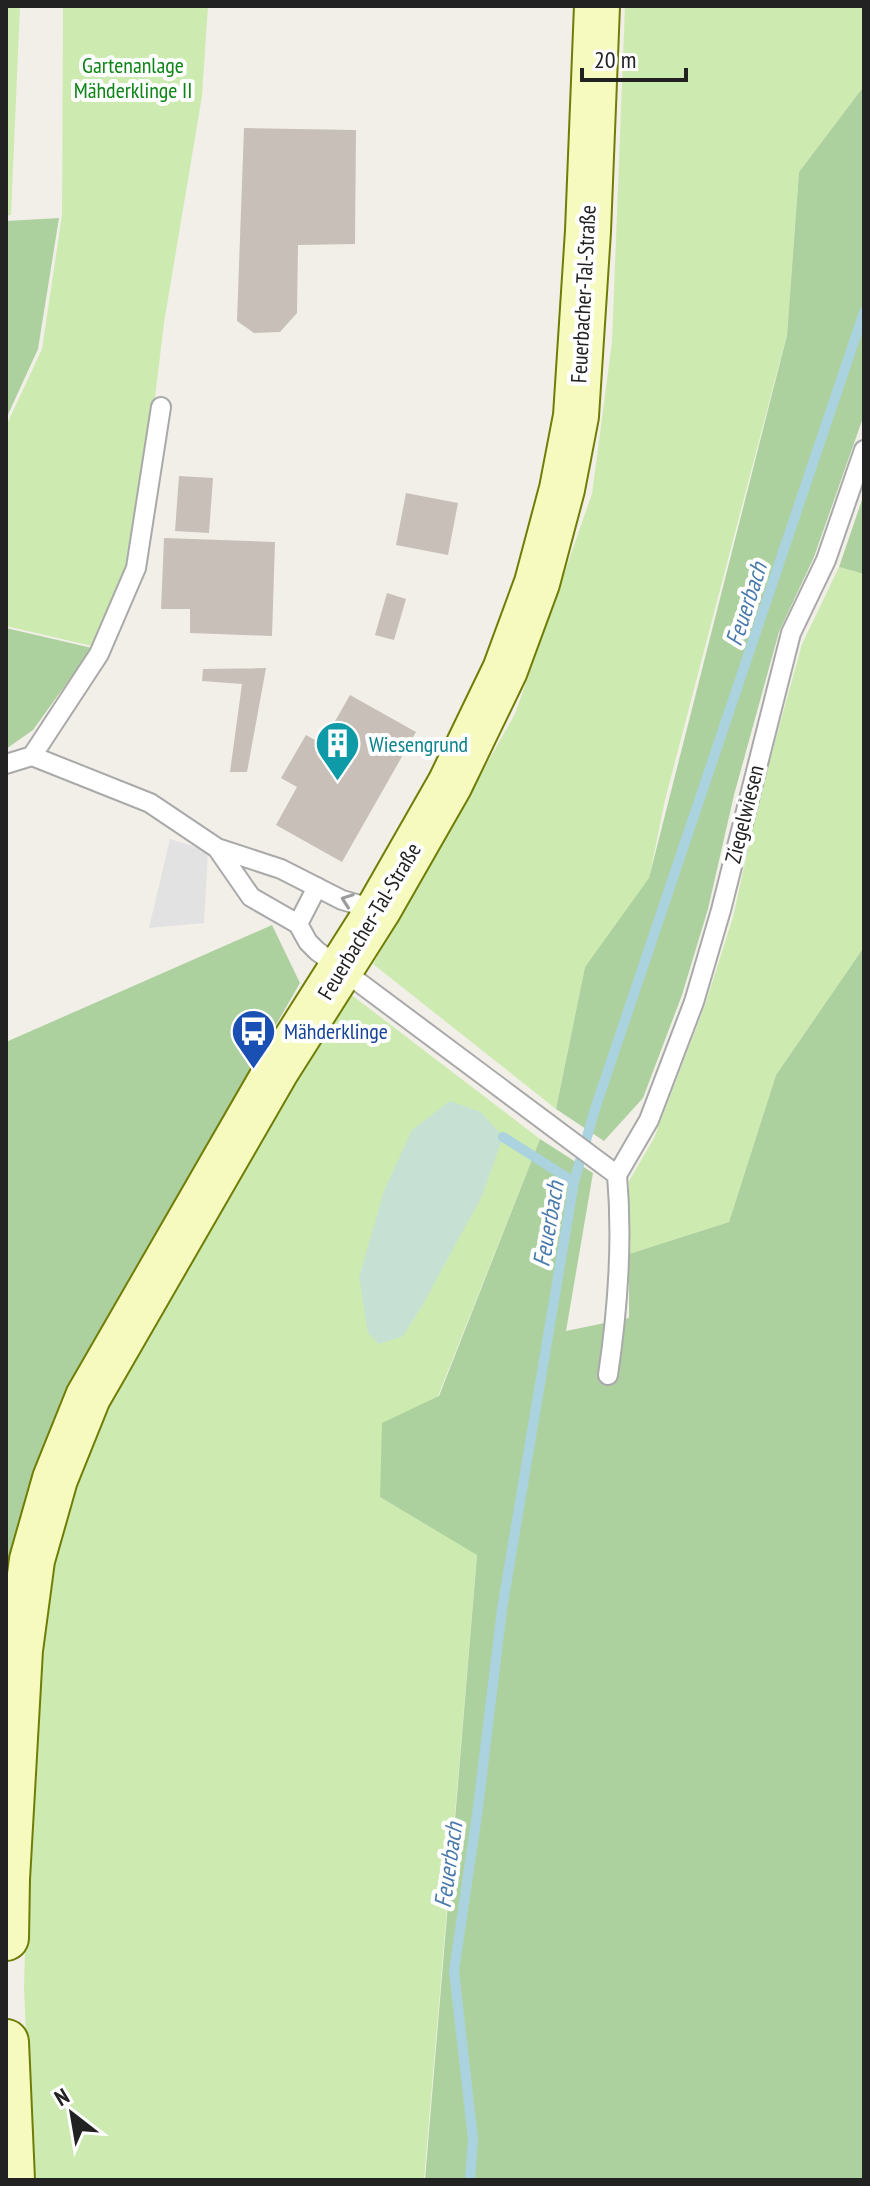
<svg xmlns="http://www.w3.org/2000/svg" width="870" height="2186" font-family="'PT Sans Narrow',sans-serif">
  <rect width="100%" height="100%" fill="#f2efe9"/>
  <path fill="#cdebb0" d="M6,6H20L11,215L6,216Z
    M63,6H208L202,96L164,323L154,406L128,565L92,646L6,626V426L42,349L62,215Z
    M625,6H864V86L799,172L787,334L665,800L649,879L585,967L556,1109L373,964L515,714L592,494L612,342Z
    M839,567L864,574V947L776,1075L729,1222L629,1254V1181L654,1138L705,1005L733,917L758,803L802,644Z
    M349,993L540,1139L438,1396L380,1497L477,1554L424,2180H32L24,1988L31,1729L49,1563L94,1420L255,1140Z"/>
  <path fill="#add19e" d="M864,86V415L814,557L779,632L734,795L708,909L682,995L643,1098L604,1141L556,1109L585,967L649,878L787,335L799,172Z
    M59,218L38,349L6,419V221Z
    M864,494V574L839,567Z
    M6,628L92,648L33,730L6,749Z
    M272,925L300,983L60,1402L16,1553L6,1640V1042Z
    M864,947V2180H425L477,1555L380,1497L382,1423L439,1396L540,1139L593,1173L566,1331L629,1318V1254L729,1222L776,1075Z"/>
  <path fill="#c6e0d4" d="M450,1101L481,1112L503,1137L482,1196L422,1306L403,1336L379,1344L368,1333L359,1277L384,1191L412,1130Z"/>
  <path fill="#e2e2e2" d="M170,839L208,851L204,923L149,928Z"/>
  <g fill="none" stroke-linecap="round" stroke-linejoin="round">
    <path stroke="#aad3df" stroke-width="10" d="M503,1137L574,1182
      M470,2180L473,2139L454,1971L478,1808L502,1609L574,1182L595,1109L864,312"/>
  </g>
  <path fill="#c7bfb8" d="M244,128L356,130L355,244L298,245L297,313L280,332L254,333L237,321Z
    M179,476L213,478L209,533L175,531Z
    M406,493L458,503L448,555L396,545Z
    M164,538L275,542L272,636L190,633V609H161Z
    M387,593L406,599L394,640L375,635Z
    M266,668L247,772H230L242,684L202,681L203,669Z
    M350,695L416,732L342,862L276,825L297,787L281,778L306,735L322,744Z"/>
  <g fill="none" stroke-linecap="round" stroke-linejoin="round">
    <defs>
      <path id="lane" d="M32,756L99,654L136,568L161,407
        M6,764L32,756L150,803L217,848L281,869L342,900L378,910
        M217,848L251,897L298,924L308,942L317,951L617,1175C623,1243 618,1308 608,1375
        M298,924L317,887
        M617,1175L649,1120L694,1002L721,910L791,633L826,560L864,450"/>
      <path id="secondary" d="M6,1938L7,1879L20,1650L32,1560L55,1479L88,1397L276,1071L378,910L450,784L505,670L537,583L562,489L576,416L588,231L597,6
        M6,2042L12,2180"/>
    </defs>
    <use href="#lane" stroke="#a9a9a9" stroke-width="22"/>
    <use href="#secondary" stroke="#707d05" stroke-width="48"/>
    <use href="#lane" stroke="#fff" stroke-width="18"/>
    <use href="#secondary" stroke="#f7fabf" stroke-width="44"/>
  </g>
  <defs><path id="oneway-chevron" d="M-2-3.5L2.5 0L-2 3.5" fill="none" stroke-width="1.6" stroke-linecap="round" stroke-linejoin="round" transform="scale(2)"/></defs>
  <use stroke="#9c9c9c" href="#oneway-chevron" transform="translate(347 900) rotate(-160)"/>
  <defs>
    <symbol id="building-pin" viewBox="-11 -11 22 30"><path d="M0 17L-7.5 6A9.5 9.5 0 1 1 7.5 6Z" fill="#0f9aa8" stroke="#fff"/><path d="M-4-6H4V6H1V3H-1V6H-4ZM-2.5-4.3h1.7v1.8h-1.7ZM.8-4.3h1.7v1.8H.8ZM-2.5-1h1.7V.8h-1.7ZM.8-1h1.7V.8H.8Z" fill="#fff"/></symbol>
    <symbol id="bus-pin" viewBox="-11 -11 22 30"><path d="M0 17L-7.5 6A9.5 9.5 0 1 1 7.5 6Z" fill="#1a4fb4" stroke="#fff"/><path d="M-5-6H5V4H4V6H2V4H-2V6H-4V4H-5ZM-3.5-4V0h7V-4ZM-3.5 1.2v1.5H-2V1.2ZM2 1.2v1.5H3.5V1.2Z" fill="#fff"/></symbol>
  </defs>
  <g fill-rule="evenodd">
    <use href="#building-pin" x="312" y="718" width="51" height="69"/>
    <use href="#bus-pin" x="228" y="1006" width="51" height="69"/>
  </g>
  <g text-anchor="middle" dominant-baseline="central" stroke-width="8" stroke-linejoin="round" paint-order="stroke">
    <g font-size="22" fill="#0c8416" stroke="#fff">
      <text x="133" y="65">Gartenanlage<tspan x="133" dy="25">Mähderklinge II</tspan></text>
    </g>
    <g font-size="22" fill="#222" stroke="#fff">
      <text transform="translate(583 294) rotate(-87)">Feuerbacher-Tal-Straße</text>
      <text transform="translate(744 814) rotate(-76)">Ziegelwiesen</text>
      <text transform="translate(369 921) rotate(-59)">Feuerbacher-Tal-Straße</text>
    </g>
    <g font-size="22" fill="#0d838f" stroke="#fff" text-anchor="start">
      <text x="369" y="744">Wiesengrund</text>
    </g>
    <g font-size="22" fill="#164399" stroke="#fff" text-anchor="start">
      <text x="284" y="1031">Mähderklinge</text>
    </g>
    <g font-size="24" font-style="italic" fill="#4a7aab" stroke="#fff">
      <text transform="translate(746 604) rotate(-72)">Feuerbach</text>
      <text transform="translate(548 1224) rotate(-80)">Feuerbach</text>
      <text transform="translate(448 1865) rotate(-82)">Feuerbach</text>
    </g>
  </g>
  <rect width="870" height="2186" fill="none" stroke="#222222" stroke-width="16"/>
  <g transform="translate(72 2114) rotate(329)" stroke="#ffffff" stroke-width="6" paint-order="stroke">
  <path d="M0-6L14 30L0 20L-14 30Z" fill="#222222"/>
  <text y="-12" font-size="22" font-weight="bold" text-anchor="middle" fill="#222222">N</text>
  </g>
  <path d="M582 68v12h104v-12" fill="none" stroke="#222222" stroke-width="4"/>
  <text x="594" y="68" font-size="24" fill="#222222" stroke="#ffffff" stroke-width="6" paint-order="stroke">20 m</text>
</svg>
